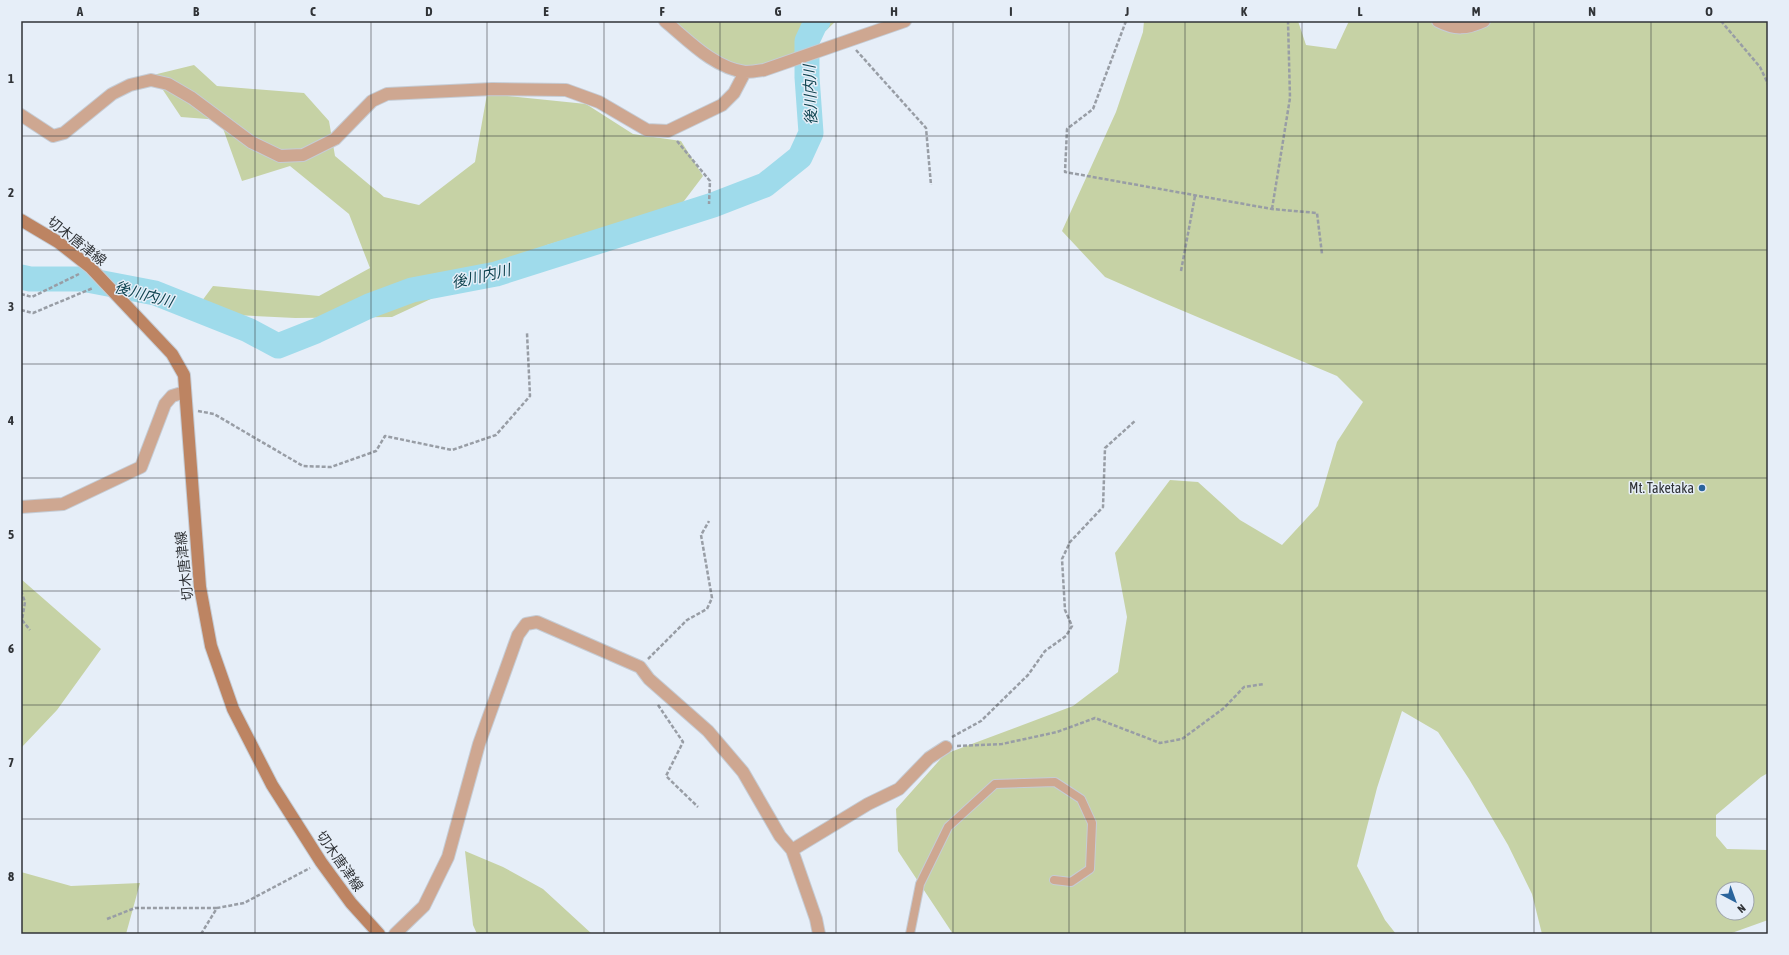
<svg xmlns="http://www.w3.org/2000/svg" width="1789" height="955" font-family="'Asap Condensed','Noto Sans JP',sans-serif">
  <rect width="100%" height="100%" fill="#e6eef8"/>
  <path fill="#c6d2a5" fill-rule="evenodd" d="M657,21H836L784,70L726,68L687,48Z
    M1144,21H1298L1306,45L1336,49L1349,21H1768V773L1761,777L1716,815V836L1727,849L1768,850V920L1729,934H1542L1532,894L1508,845L1469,779L1438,732L1402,711L1377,788L1357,866L1385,920L1396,934H953L898,851L896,809L945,754L1073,706L1118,672L1127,617L1115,553L1170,480L1198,482L1240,520L1282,545L1318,506L1337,442L1363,402L1337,376L1162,302L1105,277L1062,231L1116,112L1143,32ZM1723,889H1747V913H1723Z
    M194,65L217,86L304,93L329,121L335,156L384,197L419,205L475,162L487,94L586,104L633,134L681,141L703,176L681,205L547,245L392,317L295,318L193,313L213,286L319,296L370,268L349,214L290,166L242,181L220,120L181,117L153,75Z
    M21,579L101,649L57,710L21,748Z
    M465,851L503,867L543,889L592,934H477L473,925Z
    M21,872L71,886L140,883L126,934H21Z"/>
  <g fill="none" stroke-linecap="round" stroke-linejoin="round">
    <path stroke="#9fdbeb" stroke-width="25" d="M21,277L30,279H82L155,293L248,330L278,346L316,331L369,306L412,290L496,274L713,205L765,185L800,157L811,133L807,77V41L815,24L818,21"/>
    <defs>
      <path id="lane" d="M910,934L920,884L948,827L995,784L1055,782L1081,799L1092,823L1090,869L1071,882L1054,880"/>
      <path id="street" d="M665,21C688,40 714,68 745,72C751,72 758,71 764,70L905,21
        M1438,21C1455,30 1467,29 1484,21
        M21,115L53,136L64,133L112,94L130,85L151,80L168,84L192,98L251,142L280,156L303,155L335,139L372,101L387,94L492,89L566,90L599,102L647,130L668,131L722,105L734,93L745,72
        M21,507L63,504L141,467L165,404L172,396L185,392
        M792,850L868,804L899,789L929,758L946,747
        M395,934L424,906L448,857L479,744L518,635L526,624L537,622L640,667L649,679L708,731L743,772L780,836L792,850L816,919L819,934"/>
      <path id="secondary" d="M21,220L58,242L90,267L172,354L184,375L200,587L211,646L233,709L272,785L321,862L351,903L379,934"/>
    </defs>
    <use href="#lane" stroke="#c5ccd5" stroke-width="10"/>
    <use href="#street" stroke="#c5ccd5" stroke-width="14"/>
    <use href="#secondary" stroke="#c5ccd5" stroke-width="14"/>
    <path stroke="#989da5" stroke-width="2.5" stroke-dasharray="4 2" stroke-linecap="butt" d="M1126,21L1093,109L1067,129L1065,172L1272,209L1317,213L1322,254
      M1721,21L1760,67L1768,84
      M856,50L926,128L931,185
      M677,141L710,181L709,204
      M1272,209L1290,98L1288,21
      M1181,271L1195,196
      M21,294L32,297L79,274
      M21,310L33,313L93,288
      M198,411L214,414L303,466L331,467L376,451L385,436L452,450L496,435L530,396L527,333
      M21,591L25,602L22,620L30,630
      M648,659L687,620L707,609L712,598L701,535L709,521
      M658,705L683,742L666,776L698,807
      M952,737L981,721L1028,675L1045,651L1066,636L1072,626L1065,610L1062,559L1070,542L1103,507L1105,448L1136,420
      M957,746L1002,744L1057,732L1095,718L1160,743L1182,739L1224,708L1244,687L1264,684
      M107,919L135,908H217
      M201,934L217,908L244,903L310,868"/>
    <use href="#lane" stroke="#cea791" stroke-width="8"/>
    <use href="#street" stroke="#cea791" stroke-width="12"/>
    <use href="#secondary" stroke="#bd8462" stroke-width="12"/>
  </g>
  <path fill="none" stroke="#303337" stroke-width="1" stroke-opacity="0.55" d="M138,21V934M255,21V934M371,21V934M487,21V934M604,21V934M720,21V934M836,21V934M953,21V934M1069,21V934M1185,21V934M1302,21V934M1418,21V934M1534,21V934M1651,21V934M21,136H1768M21,250H1768M21,364H1768M21,478H1768M21,591H1768M21,705H1768M21,819H1768"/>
  <circle fill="#2a649c" stroke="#e6eef8" stroke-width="1.5" cx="1702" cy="488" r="4"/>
  <g text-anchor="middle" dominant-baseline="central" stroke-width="3" stroke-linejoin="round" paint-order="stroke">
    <g font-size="14" fill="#303337" stroke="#e6eef8">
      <text transform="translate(77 241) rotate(38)">切木唐津線</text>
      <text transform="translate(184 566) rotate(-96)">切木唐津線</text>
      <text transform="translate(340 861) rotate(55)">切木唐津線</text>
    </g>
    <g font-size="14" fill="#303337" stroke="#e6eef8" text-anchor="end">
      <text x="1694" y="488">Mt. Taketaka</text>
    </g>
    <g font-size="15" font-style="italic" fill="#0e434f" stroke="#e6eef8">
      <text transform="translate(810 95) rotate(-92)">後川内川</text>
      <text transform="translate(481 276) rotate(-13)">後川内川</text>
      <text transform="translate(144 294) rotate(15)">後川内川</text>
    </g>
  </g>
  <rect width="1789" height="955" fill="none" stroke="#e6eef8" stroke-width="44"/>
  <g transform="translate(1735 901) rotate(139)"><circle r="19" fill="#e6eef8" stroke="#9da3ab"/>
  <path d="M0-3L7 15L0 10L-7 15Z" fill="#2a649c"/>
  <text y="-6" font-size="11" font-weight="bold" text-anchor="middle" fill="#303337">N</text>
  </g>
  <rect x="22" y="22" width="1745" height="911" fill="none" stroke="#303337" stroke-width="1.5"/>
  <g font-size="13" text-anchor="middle" font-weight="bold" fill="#303337">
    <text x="80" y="16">A</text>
    <text x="196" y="16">B</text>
    <text x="313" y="16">C</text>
    <text x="429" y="16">D</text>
    <text x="546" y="16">E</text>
    <text x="662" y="16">F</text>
    <text x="778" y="16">G</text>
    <text x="894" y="16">H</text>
    <text x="1011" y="16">I</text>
    <text x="1127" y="16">J</text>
    <text x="1244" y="16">K</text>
    <text x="1360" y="16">L</text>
    <text x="1476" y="16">M</text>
    <text x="1592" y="16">N</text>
    <text x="1709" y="16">O</text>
    <text x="11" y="83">1</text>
    <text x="11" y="197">2</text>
    <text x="11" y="311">3</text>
    <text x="11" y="425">4</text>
    <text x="11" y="539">5</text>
    <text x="11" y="653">6</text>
    <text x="11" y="767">7</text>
    <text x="11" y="881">8</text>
  </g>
</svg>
